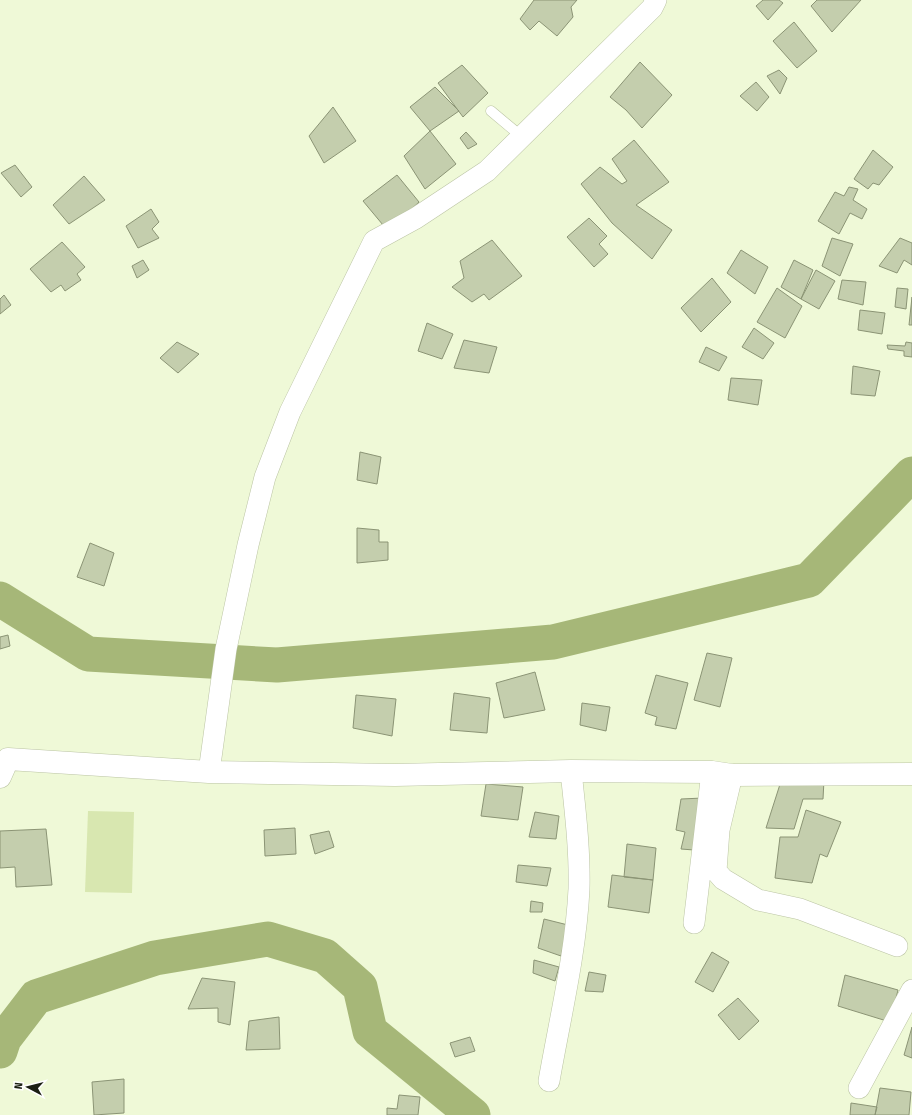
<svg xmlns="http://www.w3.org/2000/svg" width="912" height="1115" font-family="'Fira Sans Condensed',sans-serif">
  <rect width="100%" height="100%" fill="#eff9d7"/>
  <path fill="#d8e7b0" d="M88,811L134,812L132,893L85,892Z"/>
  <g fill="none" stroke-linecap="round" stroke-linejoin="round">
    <path stroke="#a6b778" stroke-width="35" d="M0,599L88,654L277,665L553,642L809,580L912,474
      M0,1051L4,1039L36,997L155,958L268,939L325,956L360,987L370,1031L473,1115"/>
  </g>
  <path fill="#c4cead" stroke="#8b9475" d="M534,0H577L571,7L573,17L557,36L539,21L530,30L520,19Z
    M763,0H779L783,3L768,20L756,6Z
    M817,0H861L832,32L811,6Z
    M794,22L817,51L797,68L773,41Z
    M640,62L672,95L642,128L626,110L610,97Z
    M462,65L488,93L463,117L438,83Z
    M779,70L787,78L780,94L767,76Z
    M756,82L769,97L757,111L740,96Z
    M435,87L459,111L430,131L410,107Z
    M333,107L356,141L324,163L309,136Z
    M430,131L456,164L425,189L404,156Z
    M466,132L477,144L468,149L460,138Z
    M634,140L669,182L636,205L672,230L652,259L612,223L581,184L600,167L622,184L627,181L612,159Z
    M873,150L893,167L879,185L873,183L868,189L854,179Z
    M15,165L32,187L21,197L1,173Z
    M397,175L419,202L388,231L363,201Z
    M84,176L105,200L69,224L53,205Z
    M849,187L858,189L853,200L867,209L862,219L850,213L839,234L818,221L835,192L844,196Z
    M151,209L159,222L152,229L159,238L138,248L126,226Z
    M589,218L607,236L599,244L608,254L594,267L567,237Z
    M832,238L853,244L840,276L822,266Z
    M900,238L912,243V265L904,260L897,273L879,266Z
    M492,240L522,276L489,300L484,294L472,302L452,287L464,278L460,261Z
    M62,242L85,267L77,274L81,280L65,291L61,285L51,292L30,269Z
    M741,250L768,267L755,294L727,273Z
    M143,260L149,270L137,278L132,266Z
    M794,260L813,270L801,299L781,287Z
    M816,270L835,281L819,309L801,299Z
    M712,278L731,302L701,332L681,308Z
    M842,280L866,282L863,305L838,299Z
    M777,288L802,306L785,338L757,322Z
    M897,288L908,289L906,309L895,307Z
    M4,295L11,305L0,314V299Z
    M912,297V325H909Z
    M860,310L885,313L882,334L858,330Z
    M427,323L453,334L442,359L418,351Z
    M754,328L774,343L763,359L742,347Z
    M464,340L497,347L489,373L454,368Z
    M177,342L199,354L178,373L160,358Z
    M906,342L912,343V357L904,356V351L888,349L887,345L905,346Z
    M706,347L727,357L719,371L699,362Z
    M853,366L880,371L875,396L851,394Z
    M731,378L762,380L758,405L728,400Z
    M360,452L381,457L377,484L357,480Z
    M357,528L379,530V542H388V560L357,563Z
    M90,543L114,553L104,586L77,577Z
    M8,635L10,646L0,649V637Z
    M707,653L732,658L720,707L694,700Z
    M535,672L545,710L504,718L496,683Z
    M656,675L688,683L676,729L655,725L657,717L645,713Z
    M454,693L490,698L487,733L450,730Z
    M356,695L396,699L392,736L353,728Z
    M582,703L610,707L606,731L580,725Z
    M782,778L824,780L823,799H803L794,829L766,828Z
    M486,784L523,787L518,820L481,816Z
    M703,798L694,850L681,849L685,832L676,830L681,799Z
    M806,810L841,822L827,857L820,854L812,883L775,878L780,837H798Z
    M535,812L559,816L556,839L529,837Z
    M295,828L296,854L265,856L264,830Z
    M46,829L52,885L16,887L15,867L0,868V831Z
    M329,831L334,847L315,854L310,835Z
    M627,844L656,848L653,880L624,877Z
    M518,865L551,868L547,886L516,882Z
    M612,875L653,880L649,913L608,907Z
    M531,901L543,903L542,912H530Z
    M544,919L568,925L561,956L538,948Z
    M712,952L729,962L713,992L695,982Z
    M534,960L559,967L555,981L533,973Z
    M589,972L606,975L603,992L585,991Z
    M845,975L898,990L890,1022L838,1006Z
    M202,978L235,982L230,1025L218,1022V1008L188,1009Z
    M738,998L759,1021L739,1040L718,1015Z
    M279,1017L280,1049L246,1050L249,1021Z
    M912,1027V1058L904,1055Z
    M470,1037L475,1051L455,1057L450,1043Z
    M124,1079V1113L94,1115L92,1082Z
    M880,1088L911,1092L909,1115H875Z
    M399,1095L420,1097L418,1115H387V1108L397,1109Z
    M851,1103L877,1107L875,1115H850Z"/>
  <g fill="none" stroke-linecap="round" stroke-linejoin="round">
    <defs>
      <path id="service" d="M491,111L522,137"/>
      <path id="minor" d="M209,772L226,649L248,545L265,477L290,412L374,241L416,218L487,171L652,8L656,0
        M732,775L719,830L716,871L723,879L758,900L800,909L897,946
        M694,923L712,772
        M549,1081C560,1018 576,952 579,889C580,849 575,810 571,771
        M859,1088L912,990"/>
      <path id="tertiary" d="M0,777L8,759L209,772L395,775L571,771L712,772L732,775L912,774"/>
    </defs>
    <use href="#service" stroke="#bbc4a4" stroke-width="11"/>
    <use href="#minor" stroke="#bbc4a4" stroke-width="22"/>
    <use href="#tertiary" stroke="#bbc4a4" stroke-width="23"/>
    <use href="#service" stroke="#fff" stroke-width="10"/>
    <use href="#minor" stroke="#fff" stroke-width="21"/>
    <use href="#tertiary" stroke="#fff" stroke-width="22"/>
  </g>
  <g transform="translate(28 1087) rotate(277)" stroke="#ffffff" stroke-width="3" paint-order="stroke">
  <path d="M0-3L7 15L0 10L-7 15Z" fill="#1b1f13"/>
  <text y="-6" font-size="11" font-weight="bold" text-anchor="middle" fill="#1b1f13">N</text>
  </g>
</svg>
